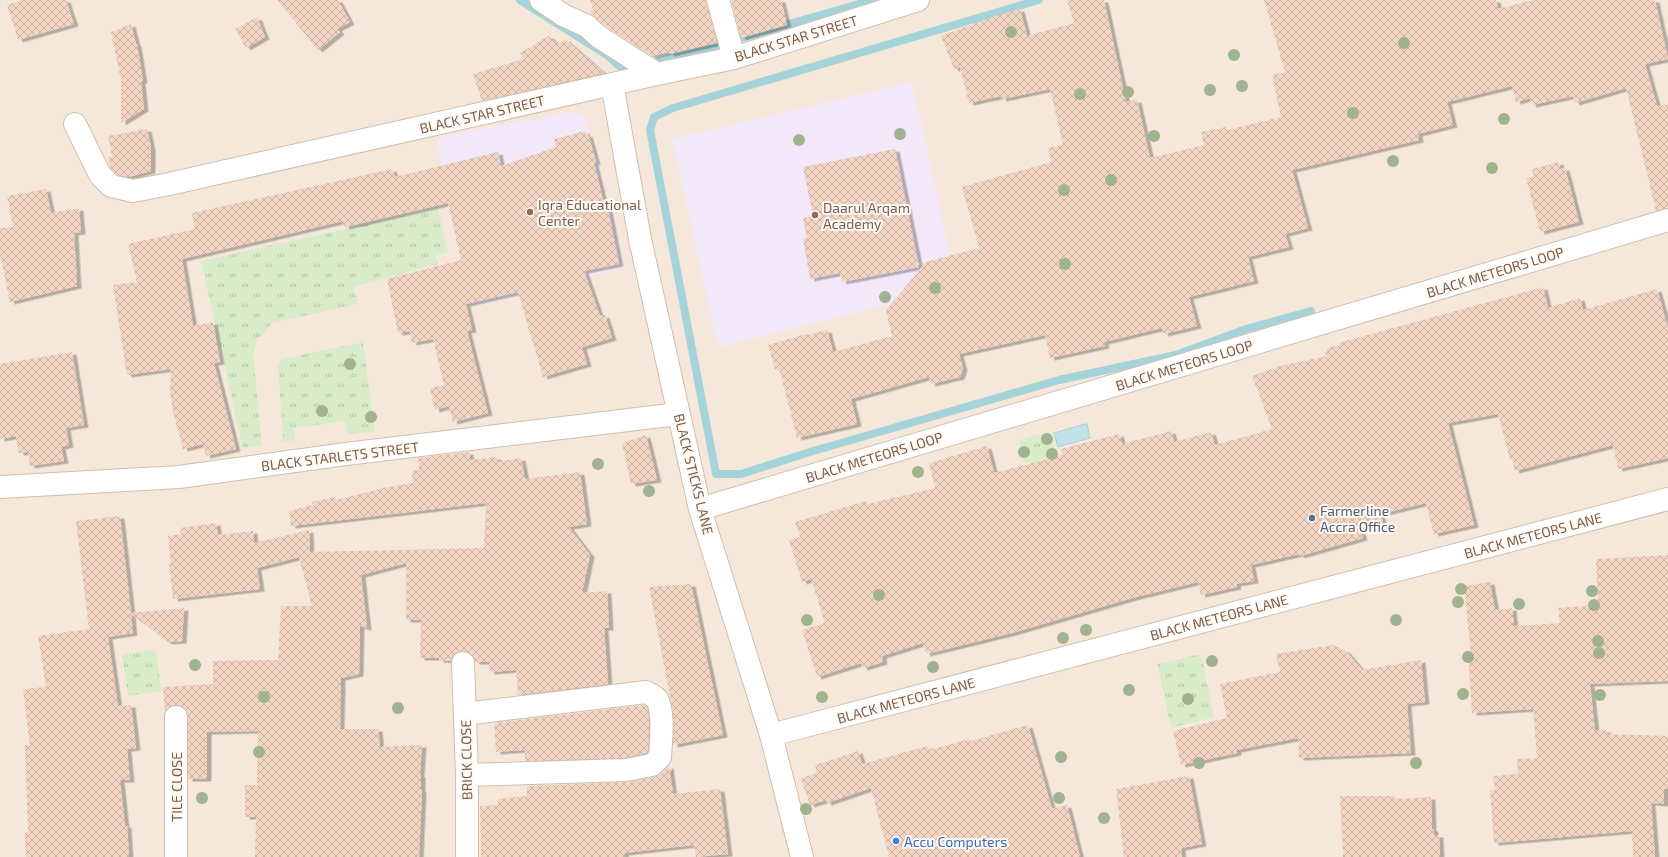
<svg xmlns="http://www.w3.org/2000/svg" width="1668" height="857" font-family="'Exo 2',sans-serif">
  <defs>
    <pattern id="grass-tufts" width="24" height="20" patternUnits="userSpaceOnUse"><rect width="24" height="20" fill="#d8ecc9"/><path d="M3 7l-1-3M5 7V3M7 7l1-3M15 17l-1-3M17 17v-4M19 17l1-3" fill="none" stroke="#b4c2a5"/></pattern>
    <pattern id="building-cross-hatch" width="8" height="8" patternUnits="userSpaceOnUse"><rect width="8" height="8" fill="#f3d5c3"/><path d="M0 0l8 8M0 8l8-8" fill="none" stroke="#cab0a1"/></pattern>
    <filter id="shadow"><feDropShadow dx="4.5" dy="2.5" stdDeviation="0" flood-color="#0004"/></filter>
  </defs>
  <rect width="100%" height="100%" fill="#fdf6ec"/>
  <path fill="#f5e8da" d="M0,0H1668V857H0Z"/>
  <path fill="#f3e8fa" d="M912,82L958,290L904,301L718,347L672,139Z
    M571,112L585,116L602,179L597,181L602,203L609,201L624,267L473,307L451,220L438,144V137Z"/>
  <path fill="url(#grass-tufts)" d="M438,208L448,253L436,255L438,264L356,286L354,290L358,304L272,323L257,341L253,353L262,446L243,448L201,261Z
    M363,342L375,432L348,434L344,421L294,428L295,439L292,441H283L278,365L282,359Z
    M1049,433C1054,440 1053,447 1056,455L1054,457L1027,463L1025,462L1024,459L1022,458L1020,440L1031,437L1032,436Z
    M155,649L162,691L128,696L122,655Z
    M1201,654L1214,717L1171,728L1157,664Z"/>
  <path fill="#bfe3e8" stroke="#a5d3da" d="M1085,424H1087L1090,438L1058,447L1054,433Z"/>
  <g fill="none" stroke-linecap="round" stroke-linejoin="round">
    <path stroke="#a5d3da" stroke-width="8" d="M520,0L607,55L625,71L633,69
      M1039,0L673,108L654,117L650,130L716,474H741L810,452L1059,380L1176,355L1246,329L1311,311
      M650,64L873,0"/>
  </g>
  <path fill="url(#building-cross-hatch)" filter="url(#shadow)" d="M22,0H66L74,24L18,40L7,5Z
    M277,0H338L350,22L337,29L340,32L318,50Z
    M590,0H706L717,43L670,54L669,52L652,56L607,27L592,15L590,10L593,9Z
    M731,0H781L787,25L741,38Z
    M1067,0H1104L1126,102L1137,100L1150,158L1204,145L1201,132L1226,127L1227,130L1281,117L1272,75L1285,72L1264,0H1496L1498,9L1533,0H1655L1668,59L1645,64L1657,106L1668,104V208L1656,211L1626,88L1575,103L1573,96L1532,105L1530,98L1516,102L1512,86L1447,102L1453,125L1418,134L1419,140L1292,170L1308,228L1285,234L1289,247L1248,257L1254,281L1189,297L1197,326L1164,334L1162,328L1104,342L1105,346L1050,358L1045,335L959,354L963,368L960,377L931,384L929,377L851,399L857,424L797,438L779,368L775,369L768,345L806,334L807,335L827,330L833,352L892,336L886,310L926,262L979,248L962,187L1051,162L1048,148L1063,145L1050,89L1002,99L1001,96L969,103L960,67L954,69L941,36L987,19L1020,9L1027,36L1074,23Z
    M257,17L265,37L246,48L235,29Z
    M131,24L136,44H137L143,81H141L144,109L121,123V80L111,32Z
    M549,36L558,45L565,39L604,73L482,101L473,74L524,59L520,53Z
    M147,129L151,148V171L128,177L117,175L111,168L108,158L112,156L108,136Z
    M585,131L586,135L588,134L596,162L594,163L604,204H607L619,264L584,271L600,316L605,315L612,338L582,347L587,364L543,377L518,292L466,304L472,330L467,331L488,413L453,422L449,406L435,410L430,388L444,385L433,339L412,343L410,331L398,333L387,279L461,260L448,203L345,227L343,221L182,259L193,326L213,322L220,362L214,363L236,449L206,456L203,444L183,449L173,411L170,393L171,369L127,375L113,285L137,282L128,244L195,229L192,213L392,169L395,177L498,152L501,166L556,147L554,139Z
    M895,149L919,267L842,282L840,273L810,279L803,239L807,238L803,218L813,216L803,167Z
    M1559,162L1560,169L1565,168L1579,222L1540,232L1526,178L1534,176L1532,169Z
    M46,189L51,213L79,208L81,232L74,233L77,286L10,302L0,254V228L13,227L7,196Z
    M1543,287L1548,308L1580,298L1583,310L1657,289L1668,328V458L1618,469L1613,445L1515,471L1512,460H1510L1498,414L1448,423L1474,525L1434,534L1426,503L1380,514L1383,523L1360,529L1363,538L1300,556L1299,554L1251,565L1254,581L1236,584L1237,587L1201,595L1198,582L1136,597L1012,633L926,654L923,643L882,656L883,662L863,668L861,663L817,677L802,630L825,623L811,579L802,582L789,540L800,537L795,522L866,501L868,504L935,488L929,463L987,446L994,473L1063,455L1061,449L1119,434L1122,444L1171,431L1174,442L1211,432L1215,445L1272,429L1252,376L1280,366L1326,356L1325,352L1328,351L1327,348L1339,345L1338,343Z
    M72,352L84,425L66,428L69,445L61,447L64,461L30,466L28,452L19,453L16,436L0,439V364Z
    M646,435L657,480L631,484L622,443Z
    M469,452L470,460L497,457V462L521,458L525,479L580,472L587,524L569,527L590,555L582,593L607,591L609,628H604L608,684L518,695L516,670L490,672L489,662H475L473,656L468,652L462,651L457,652L452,657L451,661L439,660V658H420L421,620H406V563L361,575L367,628L360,626L359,674L341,678L340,729H378L380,747L422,745L420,775H421V790H422L419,857H255L256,817H245V785H257L258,731L207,732V779H188V717L187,711L182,706L176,705L169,706L165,712L163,687L213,684V661L278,660L281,606H312L299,557L257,568L260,589L173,599L169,564H171L168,536L181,534L180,528L216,523L218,535L253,531L254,543L309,530L310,552L484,548L486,503L291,526L289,511L313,505L312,502L335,497L336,500L376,490V489L413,483L412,471L419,470L418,458Z
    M120,516L131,613L184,608L182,641L168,642L131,614L133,633L108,637L118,706L131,705L136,748L127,749L130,780H120L125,826L127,825L129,857H26L25,832H28L25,745H30L23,689L46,687L38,636L89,629L76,521Z
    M1668,555V681L1590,684L1595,731L1606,730L1607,734L1668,736V789H1664V804L1651,803L1655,857H1633L1632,831L1494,843L1490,790H1495L1493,776L1518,774L1517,759L1537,758L1533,709L1472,713L1468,654H1471L1464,586L1490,582L1495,610L1512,608L1514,626L1560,623L1558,608L1598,605L1596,559Z
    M691,584L723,735L673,745V712L649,587Z
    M1333,645L1346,651L1362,670L1421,660L1425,702L1407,704L1411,753L1299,758L1298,738L1237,750V753L1181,765L1173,731L1227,718L1220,684L1280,672L1276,654Z
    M644,705L647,706L648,710L649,722L648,751L646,753L625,758L525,761V750L496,752L494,723Z
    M1028,725L1052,809L1067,805L1080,857H889L871,788L827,803L826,800L810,805L801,779L817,772L815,765L858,751L862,764L928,746L929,750L970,739L971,741Z
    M669,765L673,794L720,789L728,854L696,857L694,845L624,853L625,857H481L480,806L498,805V799L527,796V786L628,782L655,777L661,774Z
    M1189,776L1202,844L1181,848L1182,857H1124L1116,789Z
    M1340,796H1394L1395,799L1431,797L1432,829H1434V835H1439L1440,857H1343Z"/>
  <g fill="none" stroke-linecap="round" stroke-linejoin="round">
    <defs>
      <path id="minor" d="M541,0L563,15L587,26L599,37L657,74
        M718,0L734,58
        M612,84L640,239L700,509L771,735L802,857
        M75,124L100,175L111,186L133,191L169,184L657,74L734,58L918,0
        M0,487L179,477L346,454L678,414
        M700,509L1668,220
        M463,663L467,775V857
        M465,714L646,692C650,694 656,696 658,701C664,716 661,741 660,757L652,765L626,770L467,775
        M771,735L1668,499
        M176,857V717"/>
    </defs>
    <use href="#minor" stroke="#d1beb0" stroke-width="24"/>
    <use href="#minor" stroke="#fff" stroke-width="22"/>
  </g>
  <g fill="#a0b28e">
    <circle cx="1011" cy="32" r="6"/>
    <circle cx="1404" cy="43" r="6"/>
    <circle cx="1234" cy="55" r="6"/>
    <circle cx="1242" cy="86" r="6"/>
    <circle cx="1210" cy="90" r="6"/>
    <circle cx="1128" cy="92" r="6"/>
    <circle cx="1080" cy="94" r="6"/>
    <circle cx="1353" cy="113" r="6"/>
    <circle cx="1504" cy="119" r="6"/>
    <circle cx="900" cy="134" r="6"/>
    <circle cx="1154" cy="136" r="6"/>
    <circle cx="799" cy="140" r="6"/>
    <circle cx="1393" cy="161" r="6"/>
    <circle cx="1492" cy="168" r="6"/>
    <circle cx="1111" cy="180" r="6"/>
    <circle cx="1064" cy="190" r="6"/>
    <circle cx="1065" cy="264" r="6"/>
    <circle cx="935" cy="288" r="6"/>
    <circle cx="885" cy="297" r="6"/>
    <circle cx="350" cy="364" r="6"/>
    <circle cx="322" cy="411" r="6"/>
    <circle cx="371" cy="417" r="6"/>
    <circle cx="1047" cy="439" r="6"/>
    <circle cx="1024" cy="452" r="6"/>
    <circle cx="1052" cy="454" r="6"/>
    <circle cx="598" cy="464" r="6"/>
    <circle cx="918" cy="472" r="6"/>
    <circle cx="649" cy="491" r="6"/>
    <circle cx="1461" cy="589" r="6"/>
    <circle cx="1592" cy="591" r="6"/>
    <circle cx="879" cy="595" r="6"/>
    <circle cx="1458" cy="602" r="6"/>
    <circle cx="1519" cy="604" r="6"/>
    <circle cx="1594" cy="605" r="6"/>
    <circle cx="807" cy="620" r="6"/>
    <circle cx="1396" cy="620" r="6"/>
    <circle cx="1086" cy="630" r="6"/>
    <circle cx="1063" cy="638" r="6"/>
    <circle cx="1598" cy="641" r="6"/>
    <circle cx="1599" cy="653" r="6"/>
    <circle cx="1468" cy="657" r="6"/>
    <circle cx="1212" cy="661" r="6"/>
    <circle cx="195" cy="665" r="6"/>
    <circle cx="933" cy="667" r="6"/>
    <circle cx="1129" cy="690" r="6"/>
    <circle cx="1463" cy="694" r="6"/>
    <circle cx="1600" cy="695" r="6"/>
    <circle cx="264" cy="697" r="6"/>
    <circle cx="822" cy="697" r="6"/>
    <circle cx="1188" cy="699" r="6"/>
    <circle cx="398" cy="708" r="6"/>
    <circle cx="259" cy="752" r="6"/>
    <circle cx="1061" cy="757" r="6"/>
    <circle cx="1199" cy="763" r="6"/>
    <circle cx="1416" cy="763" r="6"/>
    <circle cx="202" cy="798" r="6"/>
    <circle cx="1059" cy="798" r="6"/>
    <circle cx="806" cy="809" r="6"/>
    <circle cx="1104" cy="818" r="6"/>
  </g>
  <g fill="#8d6e63" stroke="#fffaf3" stroke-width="1.5">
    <circle cx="530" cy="212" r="4"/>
    <circle cx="815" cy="215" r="4"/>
  </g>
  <circle fill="#5c6f8a" stroke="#fffaf3" stroke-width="1.5" cx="1312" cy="518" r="4"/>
  <circle fill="#3f7fe0" stroke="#fffaf3" stroke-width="1.5" cx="896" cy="841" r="4"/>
  <g text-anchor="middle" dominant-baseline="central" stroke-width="4" stroke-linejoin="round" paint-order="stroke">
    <g font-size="14" fill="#7a5c4d" stroke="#fffaf3">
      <text transform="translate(796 38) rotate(-17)">BLACK STAR STREET</text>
      <text transform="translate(482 114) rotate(-13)">BLACK STAR STREET</text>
      <text transform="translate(1495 272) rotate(-17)">BLACK METEORS LOOP</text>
      <text transform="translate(1184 365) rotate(-17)">BLACK METEORS LOOP</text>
      <text transform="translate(340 456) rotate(-7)">BLACK STARLETS STREET</text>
      <text transform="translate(874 457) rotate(-17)">BLACK METEORS LOOP</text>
      <text transform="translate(694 474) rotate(76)">BLACK STICKS LANE</text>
      <text transform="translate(1533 535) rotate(-15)">BLACK METEORS LANE</text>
      <text transform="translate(1219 617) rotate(-15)">BLACK METEORS LANE</text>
      <text transform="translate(906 700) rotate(-15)">BLACK METEORS LANE</text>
      <text transform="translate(466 760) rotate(-91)">BRICK CLOSE</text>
      <text transform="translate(176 787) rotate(-90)">TILE CLOSE</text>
    </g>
    <g font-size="14" fill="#785e54" stroke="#fffaf3" text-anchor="start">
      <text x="538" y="204">Iqra Educational<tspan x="538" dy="16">Center</tspan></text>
      <text x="823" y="207">Daarul Arqam<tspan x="823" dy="16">Academy</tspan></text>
    </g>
    <g font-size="14" fill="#4e5e75" stroke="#fffaf3" text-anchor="start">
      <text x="1320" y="510">Farmerline<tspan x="1320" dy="16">Accra Office</tspan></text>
    </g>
    <g font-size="14" fill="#366cbe" stroke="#fffaf3" text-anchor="start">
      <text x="904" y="841">Accu Computers</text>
    </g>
  </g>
</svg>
